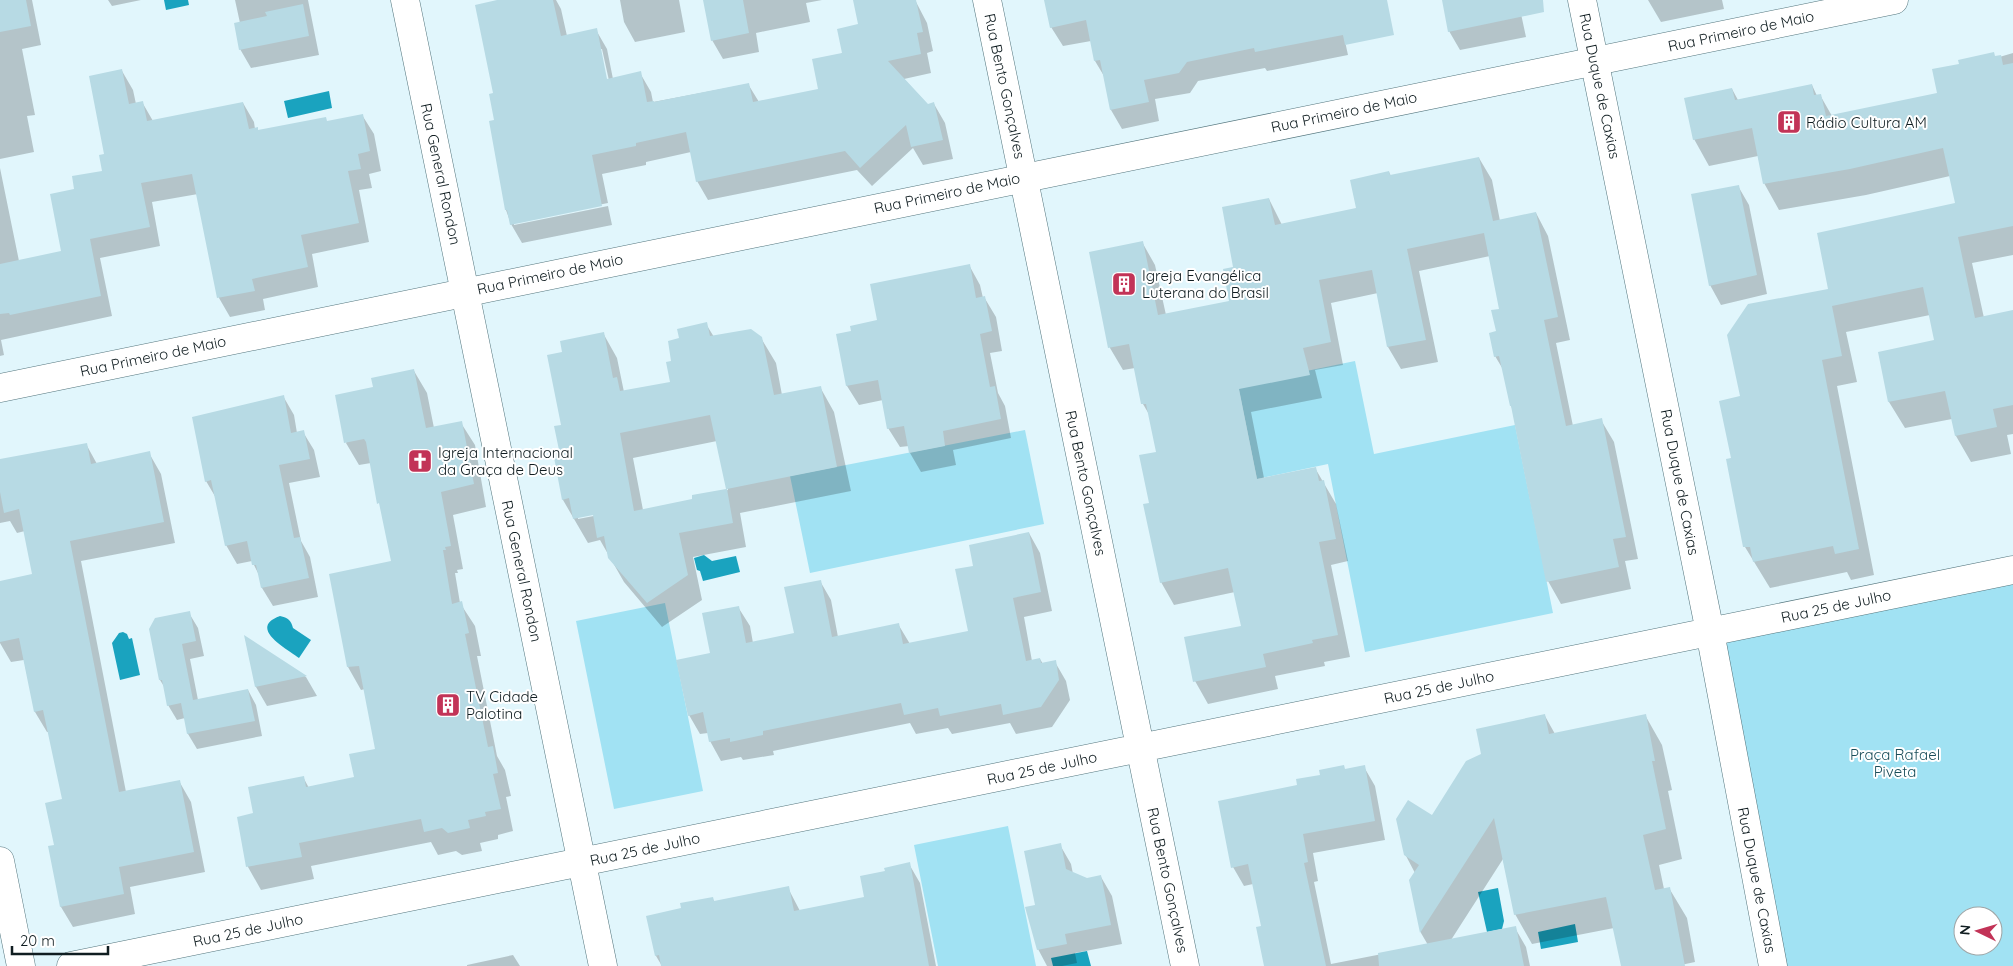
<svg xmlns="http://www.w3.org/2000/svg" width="2013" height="966" font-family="Quicksand,sans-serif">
  <rect width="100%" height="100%" fill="#e1f6fc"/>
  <path fill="#a1e2f3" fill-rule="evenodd" d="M1355,361L1374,454L1515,425L1553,613L1365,652L1328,464L1257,479L1238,385Z
    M1025,430L1044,524L810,573L790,476Z
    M2013,570V966H1773L1710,632ZM1963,916H1993V946H1963Z
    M665,603L703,791L614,809L576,621Z
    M1008,826L1036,966H938L914,845Z"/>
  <path fill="#1aa3bf" d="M164,0H188L189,5L166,10Z
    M329,91L332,108L288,118L284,101Z
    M704,555L712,561L736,556L740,572L703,581L700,571L697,570L694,558Z
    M280,616C288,618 291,620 293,628L311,640L299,658C287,649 247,628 280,616Z
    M123,632L127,634L129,639L132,638L140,675L120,680L112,643L119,633Z
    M1498,888L1504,921L1502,929L1487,932L1478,892Z
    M1575,924L1578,942L1541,949L1538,932Z
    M1087,951L1091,966H1053L1051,958Z"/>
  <path fill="#0003" fill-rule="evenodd" d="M0,0H32L41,45L22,49L35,115L27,116L34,152L0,159Z
    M108,0H141L112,6Z
    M235,0H308L319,55L251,68L240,49V23Z
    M503,0H556L561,9L567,36L596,30L607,49L613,79L640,73L651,92L653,102L748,84L759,102L819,90L859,25L854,0H915L927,23L933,51L927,53L931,73L904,79L928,105L934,104L945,123L953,159L923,165L913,148L872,186L857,170L708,200L697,181L691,152L646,162V165L602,174L608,203L514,222V225L608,206L612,225L522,243L511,224L506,210L496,121L494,94ZM600,49H602L610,85H607Z
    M620,0H679L685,32L635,42L624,22Z
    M705,0H822L806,3L810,22L756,33L759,52L723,59L712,40Z
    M1046,0H1336L1348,55L1267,71L1265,68L1198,81L1190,93L1155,99L1159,121L1122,129L1111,110L1104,76L1095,61L1091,41L1063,46L1051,27Z
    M1443,0H1518L1526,37L1460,50L1449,31Z
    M1648,0H1722L1724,9L1661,22Z
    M2013,53V255L1972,263L1984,318L2013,312V434L2007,435L2011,454L1971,462L1956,436L1952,419L1905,428L1889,402L1879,353L1935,341L1930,315L1846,332L1857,382L1837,386L1874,575L1851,580L1847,572L1770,588L1745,547L1742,397L1829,290L1956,204L1950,176L1866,195L1779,210L1764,183L1758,156L1709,166L1694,139L1732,89L1738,100L1812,85L1817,96L1820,95L1832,116L1938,94L1996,58Z
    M122,71L133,90L136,104L142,102L153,121L243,103L254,122L255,129H257L259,131L327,122L362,115L374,134L381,171L369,174L372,188L359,190L369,242L312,254L318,287L263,299L265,310L230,317L219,298L198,194L152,202L160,246L100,258L112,316L1,340L4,355L0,356V168L19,261L63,252L75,190L103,172Z
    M1479,158L1492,180L1500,221L1536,213L1548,236L1570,340L1556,343L1573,426L1601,420L1614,442L1638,559L1625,561L1631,589L1561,604L1548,581L1513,410L1511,406L1504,371L1495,356L1500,310L1490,256L1419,271L1438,362L1401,369L1388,347L1378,293L1331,303L1343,365L1315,370L1322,398L1251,412L1264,478L1315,468L1336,504L1348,561L1331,565L1350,657L1324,662L1325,666L1275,676L1278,689L1208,704L1195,681L1242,627L1235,592L1174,605L1161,582L1150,504L1157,453L1150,416L1143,404L1135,368L1123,370L1110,348L1091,253L1142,242L1155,265L1166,315L1230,302L1235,268L1269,199L1282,225L1358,209L1389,172L1391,176Z
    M1738,186L1749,205L1767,294L1721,305L1710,285Z
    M969,265L980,285L983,298L984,297L996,317L1002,351L990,353L998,393L1005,406L1011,438L953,450L956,465L921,472L910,453L909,446L900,447L888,428L883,400L859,405L847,386L837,335L852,332L879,321Z
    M706,324L714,337L761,338L776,363L782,395L820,387L834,412L851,491L740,513L746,547L693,557L702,600L662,627L624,582L600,540L588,543L563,500L554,453L561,451L563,353L603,333L617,358L624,392L672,383L673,362L680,339ZM717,441L728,490L693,496L694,500L643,510L633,458ZM599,512V515L578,519V516Z
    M414,371L427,393L434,428L461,423L475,445L486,507L453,515L463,569L457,570L458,573H455L460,603L475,626L481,656H477L497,756L505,770L511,796L506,797L513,831L498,835V839L480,843L482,851L462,855L456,851L438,855L431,842L311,866L314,879L261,890L248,867L238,818L255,814L303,777L309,788L355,778L377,750L365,689L361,690L348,667L393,562L371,463L359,465L346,443L375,388Z
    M283,396L294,415L297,433L303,432L314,450L320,477L289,483L301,541L310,557L318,597L273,606L262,588L260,577L252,561L237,564L226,545L216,498L206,481Z
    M86,444L97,464L149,453L161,474L175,543L81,561L126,792L179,781L191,802L205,872L130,887L135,914L73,927L61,907L49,847L55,846L63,800L49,732H47L35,712L24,660L11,662L0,643V582L34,575L25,531L17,533L10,521L0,523V461Z
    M1029,533L1040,553L1052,611L1024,617L1032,661L1040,659L1043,664L1055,662L1066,681L1070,700L1052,727L1016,734L1010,723L952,734L948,728L916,734L910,723L773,751L774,755L743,760L741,757L721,761L710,741L708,733L700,734L689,715L711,654L738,607L750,626L753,643L795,634L820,581L831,600L838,637L898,624L910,644L969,632L975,567Z
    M189,613L198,628L204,656L190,659L198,700L248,690L256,705L262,736L197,749L188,734L185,718L177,720L168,705L165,688L160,680L150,629Z
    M245,637L306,677L317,696L267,706L256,687Z
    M1645,715L1662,745L1672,790L1668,791L1682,859L1659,865L1664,889L1669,888L1687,918L1695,962L1676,966H1630L1614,928L1532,944L1515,914L1503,859L1451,940L1515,928L1526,947L1530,966H1265L1262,927L1253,884L1244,886L1233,867L1299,786L1345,770L1364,767L1375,786L1385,840L1313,853L1318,881L1314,882L1331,964L1428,945L1421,933L1410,880L1415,873L1405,854L1433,817L1483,755L1545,716L1555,734Z
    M1060,845L1071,864L1073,874L1086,880L1101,877L1112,896L1122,944L1075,953L1077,963L1062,966H1047L1038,949Z
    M909,864L920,883L936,966H662L656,956L648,917L682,909L712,898L715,902L788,888L800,911L865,898L887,872Z
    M513,955L520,966H467V965Z"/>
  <path fill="#b7dae4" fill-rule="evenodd" d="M0,0H26L31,26L0,32Z
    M497,0H553L561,36L597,28L607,79L641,71L647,102L654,101V102L749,83L753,102L818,89L812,59L842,53L837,29L858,24L853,0H916L923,32L917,33L921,54L888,61L928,104L934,102L943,140L911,147L906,125L860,168L845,151L696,182L686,132L636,143V146L592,155L602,206L510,225L507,210H505L489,121L494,120L489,94L493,93L475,5Z
    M703,0H743L749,33L711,41Z
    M1044,0H1387L1394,35L1345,45L1343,35L1255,52L1254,48L1187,62L1179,73L1144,80L1149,102L1110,110L1100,60L1094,61L1086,20L1050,28Z
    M1442,0H1543L1544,12L1448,32Z
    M303,4L309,36L239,50L234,23L267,16L265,12Z
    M1994,52L1995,56L2001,55L2003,65L2013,63V226L1958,237L1975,318L2013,310V405L1993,409L1997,427L1955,436L1945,391L1888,402L1878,352L1934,340L1923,287L1832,306L1842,356L1822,360L1859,549L1835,554L1833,546L1753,562L1750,547H1743L1726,459L1731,458L1719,401L1740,396L1727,335L1748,304L1828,289L1817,233L1955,203L1943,148L1850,169L1763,184L1752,128L1693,140L1684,98L1732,88L1735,100L1812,84L1814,95L1821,94L1826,116L1937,93L1932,69L1959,64L1958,60Z
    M122,69L129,104L143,101L147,121L243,102L249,129L258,127V130L326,117L327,121L363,114L370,151L358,154L361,169L348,171L359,223L301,235L308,267L252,279L255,291L217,298L192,174L141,183L150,227L90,239L101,296L10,315L9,313L0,314V264L61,251L50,194L74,189L72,176L102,171L99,155L104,154L89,76Z
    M1479,157L1493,221L1536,212L1558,317L1544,320L1566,426L1602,418L1626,537L1613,539L1619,567L1546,582L1511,406H1510L1499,356L1494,357L1489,333L1496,331L1491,310L1499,309L1484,233L1407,249L1426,340L1387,347L1372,270L1319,280L1331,342L1303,348L1310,375L1239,389L1257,479L1316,467L1319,481L1324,480L1336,539L1319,542L1338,635L1312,640L1313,643L1263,654L1266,667L1193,682L1184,637L1241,626L1228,568L1160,583L1143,504L1149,503L1139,455L1156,452L1146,404H1141L1129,344L1108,348L1089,252L1143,241L1158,315L1229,301L1223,269L1233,267L1222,207L1269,198L1275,225L1356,208L1350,180L1389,171L1390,175Z
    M1739,185L1757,275L1709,286L1691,194Z
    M970,264L976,298L985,296L992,331L980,334L990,387L995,386L1001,419L943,431L945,446L909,453L904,426L887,429L878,380L846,386L836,334L851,331L850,326L877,320L870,284Z
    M707,322L710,336L751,329L762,337L774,395L821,386L837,467L727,489L733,523L679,533L688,575L647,603L608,558L604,536L597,538L593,515L573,519L569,498L562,500L553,452L559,450L554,426L561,425L547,355L562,352L560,341L604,332L613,378L617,377L620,391L670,382L666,362L671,361L668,341L679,338L677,329ZM710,415L726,489L692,495V499L634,511L620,433Z
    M414,369L426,428L462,421L474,484L441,492L451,546L445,547L446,550H443L452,604L462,601L469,633L465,634L488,747L493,746L498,773L493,774L501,809L485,812L486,816L468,820L470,828L448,833L442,828L424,832L421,819L299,843L302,857L246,867L237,817L253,813L248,787L304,776L306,787L354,777L349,754L375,749L359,666L347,667L329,574L391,561L379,503L377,504L366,442L364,439L344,443L335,395L373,387L371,378Z
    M284,395L291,433L304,430L310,459L279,465L294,538L300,537L309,578L261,588L256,565H252L247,541L225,546L211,480L205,482L192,417Z
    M87,443L91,464L150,451L164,522L70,541L119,792L180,780L194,852L119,867L124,894L60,907L48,846L54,845L45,803L62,799L43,710L34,712L19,638L0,642V581L32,574L19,509L4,513L0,492V459Z
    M1029,532L1041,592L1013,598L1026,661L1040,658L1041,663L1056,660L1059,680L1041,707L1003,715L1001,704L940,716L938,708L904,715L901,703L763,731V735L730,742V738L709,742L703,712L688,716L676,660L710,653L702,613L739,606L746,643L794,633L784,587L821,580L832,637L899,623L903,644L968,631L955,569L973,566L969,545Z
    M190,611L196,641L182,644L193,700L248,689L255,721L187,734L181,703L167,706L162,680H159L149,629L155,618Z
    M244,635L307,676L255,687Z
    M1545,714L1549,734L1646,714L1655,761H1652L1666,829L1643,835L1655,890L1670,887L1685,966H1621L1606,897L1514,915L1494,818L1420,933L1409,880L1419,865L1404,855L1396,819L1408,800L1432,815L1466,761L1481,754L1476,729Z
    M1344,765L1345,769L1365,765L1375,821L1303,834L1308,862L1304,863L1326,966H1264L1256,927L1261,926L1248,864L1231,868L1218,801L1297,785L1296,779L1320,775L1319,770Z
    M1061,843L1066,869L1087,878L1101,875L1111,925L1065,934L1067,944L1037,950L1025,907L1035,905L1024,851Z
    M910,862L929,966H661L659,955L655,956L646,916L681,908L680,903L713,897L714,901L789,886L794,911L864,897L860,876L885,871L884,868Z
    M1516,926L1524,966H1379L1378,953Z"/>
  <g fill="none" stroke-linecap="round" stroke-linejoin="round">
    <defs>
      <path id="minor" d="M405,0L603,966
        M987,0L1185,966
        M1582,0L1710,632L1773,966
        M71,966L2013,570"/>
      <path id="tertiary" d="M0,388L1894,0
        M0,861L21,966"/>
    </defs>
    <use href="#minor" stroke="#53757d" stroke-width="29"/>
    <use href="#tertiary" stroke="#53757d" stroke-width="29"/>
    <use href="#minor" stroke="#fff" stroke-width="28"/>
    <use href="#tertiary" stroke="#fff" stroke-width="28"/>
  </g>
  <defs>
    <symbol id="building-square" viewBox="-11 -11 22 22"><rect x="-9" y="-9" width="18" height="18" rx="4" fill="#c23357" stroke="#fff"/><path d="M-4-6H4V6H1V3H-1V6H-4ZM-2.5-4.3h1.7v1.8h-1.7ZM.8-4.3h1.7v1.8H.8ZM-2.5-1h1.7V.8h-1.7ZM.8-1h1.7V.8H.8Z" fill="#fff"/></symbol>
    <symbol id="church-square" viewBox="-11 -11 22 22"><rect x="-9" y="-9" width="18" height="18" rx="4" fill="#c23357" stroke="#fff"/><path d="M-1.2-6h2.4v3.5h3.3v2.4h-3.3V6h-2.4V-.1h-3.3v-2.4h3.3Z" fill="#fff"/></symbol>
  </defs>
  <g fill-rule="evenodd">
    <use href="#building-square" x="1775" y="108" width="28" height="28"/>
    <use href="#building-square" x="1110" y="270" width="28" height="28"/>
    <use href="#church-square" x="406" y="447" width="28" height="28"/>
    <use href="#building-square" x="434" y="691" width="28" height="28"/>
  </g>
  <g text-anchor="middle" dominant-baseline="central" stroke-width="4" stroke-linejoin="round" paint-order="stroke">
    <g font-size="15" fill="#101d21" stroke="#fff">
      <text transform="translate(1741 31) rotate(-12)">Rua Primeiro de Maio</text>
      <text transform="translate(1005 86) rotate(78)">Rua Bento Gonçalves</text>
      <text transform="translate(1600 86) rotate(78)">Rua Duque de Caxias</text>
      <text transform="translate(1344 112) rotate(-12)">Rua Primeiro de Maio</text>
      <text transform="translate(441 174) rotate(78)">Rua General Rondon</text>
      <text transform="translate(947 193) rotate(-12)">Rua Primeiro de Maio</text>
      <text transform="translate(550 274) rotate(-12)">Rua Primeiro de Maio</text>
      <text transform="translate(153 356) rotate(-12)">Rua Primeiro de Maio</text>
      <text transform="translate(1680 482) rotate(79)">Rua Duque de Caxias</text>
      <text transform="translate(1086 483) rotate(78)">Rua Bento Gonçalves</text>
      <text transform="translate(522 571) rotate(78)">Rua General Rondon</text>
      <text transform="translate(1836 606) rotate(-12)">Rua 25 de Julho</text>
      <text transform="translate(1439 687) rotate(-12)">Rua 25 de Julho</text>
      <text transform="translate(1042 768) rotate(-12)">Rua 25 de Julho</text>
      <text transform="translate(645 849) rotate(-12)">Rua 25 de Julho</text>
      <text transform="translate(1168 880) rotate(78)">Rua Bento Gonçalves</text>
      <text transform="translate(1757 880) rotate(79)">Rua Duque de Caxias</text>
      <text transform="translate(248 930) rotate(-12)">Rua 25 de Julho</text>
    </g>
    <g font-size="15" fill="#101d21" stroke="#fff" text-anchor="start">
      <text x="1806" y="122">Rádio Cultura AM</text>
      <text x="1142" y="275">Igreja Evangélica<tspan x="1142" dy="17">Luterana do Brasil</tspan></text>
      <text x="438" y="452">Igreja Internacional<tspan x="438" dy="17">da Graça de Deus</tspan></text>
      <text x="466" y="696">TV Cidade<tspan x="466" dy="17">Palotina</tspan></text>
    </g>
    <g font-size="15" fill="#194d59" stroke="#fff">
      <text x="1895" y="754">Praça Rafael<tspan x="1895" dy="17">Piveta</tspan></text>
    </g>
  </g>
  <g transform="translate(1978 931) rotate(275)"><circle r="24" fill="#ffffff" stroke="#9fa5a6"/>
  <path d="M0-4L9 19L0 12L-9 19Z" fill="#c23357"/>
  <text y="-8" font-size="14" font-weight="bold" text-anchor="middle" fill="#101d21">N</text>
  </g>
  <path d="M12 946v8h96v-8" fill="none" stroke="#101d21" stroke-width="2.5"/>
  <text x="20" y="946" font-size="15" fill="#101d21" stroke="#ffffff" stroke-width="4" paint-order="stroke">20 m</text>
</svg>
